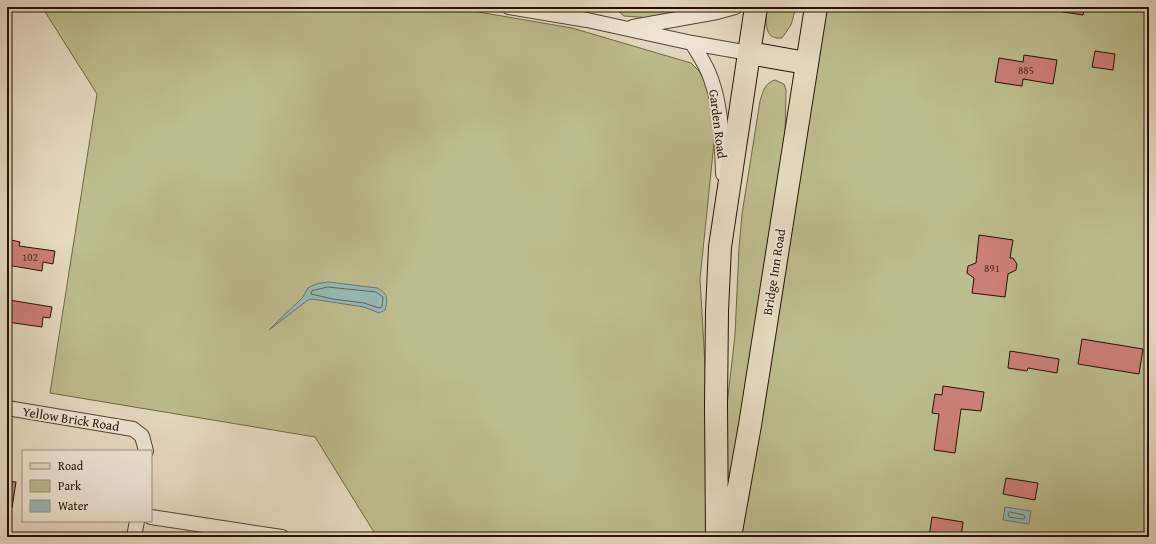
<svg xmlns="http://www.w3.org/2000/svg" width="1156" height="544" font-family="'Gentium Book Plus',serif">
  <rect width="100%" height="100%" fill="#e8dcc3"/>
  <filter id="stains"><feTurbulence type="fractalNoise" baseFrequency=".005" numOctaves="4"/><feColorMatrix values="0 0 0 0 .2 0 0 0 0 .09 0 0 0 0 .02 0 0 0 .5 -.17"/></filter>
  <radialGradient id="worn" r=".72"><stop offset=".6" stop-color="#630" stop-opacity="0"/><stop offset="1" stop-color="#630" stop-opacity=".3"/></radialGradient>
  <path fill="#bdbe8f" stroke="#716848" d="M42,7H449L572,28L691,63L699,71L705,81L709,93L715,133L700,279L706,382V537H377L315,437L50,393L97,94Z
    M617,7H708L651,18L624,16L616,9Z
    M767,7H796L791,25L782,38C763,40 766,21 767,7Z
    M826,7H1149V537H740Z
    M775,80L784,84L786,90L785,139L728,501L726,414L735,335L739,248L742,214L760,101C763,91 765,83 775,80Z"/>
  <path fill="#97bbb7" stroke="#69776e" d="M328,282L377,288C388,293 388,299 385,310L379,313L364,307L312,299L308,300L269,330L303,297L308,288L316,284Z
    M1005,507L1031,511L1029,524L1003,520Z"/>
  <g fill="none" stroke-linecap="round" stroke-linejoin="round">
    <path stroke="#5e665c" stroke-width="1" d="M328,287L376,292L383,297L382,307L379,308L364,303L333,299L311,294L312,291Z
      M1010,512L1024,515L1025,518L1023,519L1009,517L1008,514Z"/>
  </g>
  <path fill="#cd8078" stroke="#251100" d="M1045,7H1085L1083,15L1044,9Z
    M1095,51L1115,54L1113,70L1092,67Z
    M1024,55L1057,60L1053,84L1023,79L1022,86L995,82L999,58L1023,62Z
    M979,235L1013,240L1010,258H1013L1017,264L1016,270L1008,274L1005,297L972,293L974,278L967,273L968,266L976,263Z
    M7,239L20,242L19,246L55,251L53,264L43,262L42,271L7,265Z
    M7,294L10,295L9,300L52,307L50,318L43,317L42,327L7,322Z
    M1082,339L1143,349L1139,374L1078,364Z
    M1010,351L1059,359L1057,373L1028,368L1027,371L1008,368Z
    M943,386L984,392L981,411L961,409L955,453L934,450L939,414L932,413L935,394L942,395Z
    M1006,478L1038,483L1035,500L1003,494Z
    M7,481L16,482L12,508H7Z
    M932,517L963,522L961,537H929Z"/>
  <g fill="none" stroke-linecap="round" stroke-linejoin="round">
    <defs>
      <path id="minor" d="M509,7L587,20L692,43L749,53
        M633,27L717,12L735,7
        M692,43C699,55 707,66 711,79C722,109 722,143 723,174
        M7,408L133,429L142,436L146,451
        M151,517L282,537
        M134,537L137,521"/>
      <path id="primary" d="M749,53L806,63
        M717,537L716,404L717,311L720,247L756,7
        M730,537L750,425L816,7"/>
    </defs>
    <use href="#minor" stroke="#564431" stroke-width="16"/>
    <use href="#primary" stroke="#251100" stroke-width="24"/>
    <use href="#minor" stroke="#f0e8d8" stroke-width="14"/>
    <use href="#primary" stroke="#e8dcc3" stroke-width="22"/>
  </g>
  <g text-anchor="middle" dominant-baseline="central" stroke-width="3.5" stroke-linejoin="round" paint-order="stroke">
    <g font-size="11" fill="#4f2d1e">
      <text x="1026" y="70">885</text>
      <text x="30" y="257">102</text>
      <text x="992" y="268">891</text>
    </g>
    <g font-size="13" fill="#251100" stroke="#f0e8d8">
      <text transform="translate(718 124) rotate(83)">Garden Road</text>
      <text transform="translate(774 272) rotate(-81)">Bridge Inn Road</text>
      <text transform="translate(71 419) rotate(9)">Yellow Brick Road</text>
    </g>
  </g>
  <rect width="1156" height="544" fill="none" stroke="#e8dcc3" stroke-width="24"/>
  <rect x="8" y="8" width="1140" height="528" fill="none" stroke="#251100" stroke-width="2"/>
  <rect x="12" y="12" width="1132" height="520" fill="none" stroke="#251100"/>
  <rect x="22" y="450" width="130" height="72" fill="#f0e8d8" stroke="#9f9282"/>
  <rect x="30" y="463" width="20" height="6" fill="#e8dcc3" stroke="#9f9282"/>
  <text x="58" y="470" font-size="12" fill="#251100">Road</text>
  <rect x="30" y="480" width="20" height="12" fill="#bdbe8f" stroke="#9f9282"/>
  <text x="58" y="490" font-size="12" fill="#251100">Park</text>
  <rect x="30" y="500" width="20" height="12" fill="#97bbb7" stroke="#9f9282"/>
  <text x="58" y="510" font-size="12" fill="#251100">Water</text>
  <rect width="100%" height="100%" filter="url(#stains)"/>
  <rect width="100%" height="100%" fill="url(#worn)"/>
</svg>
